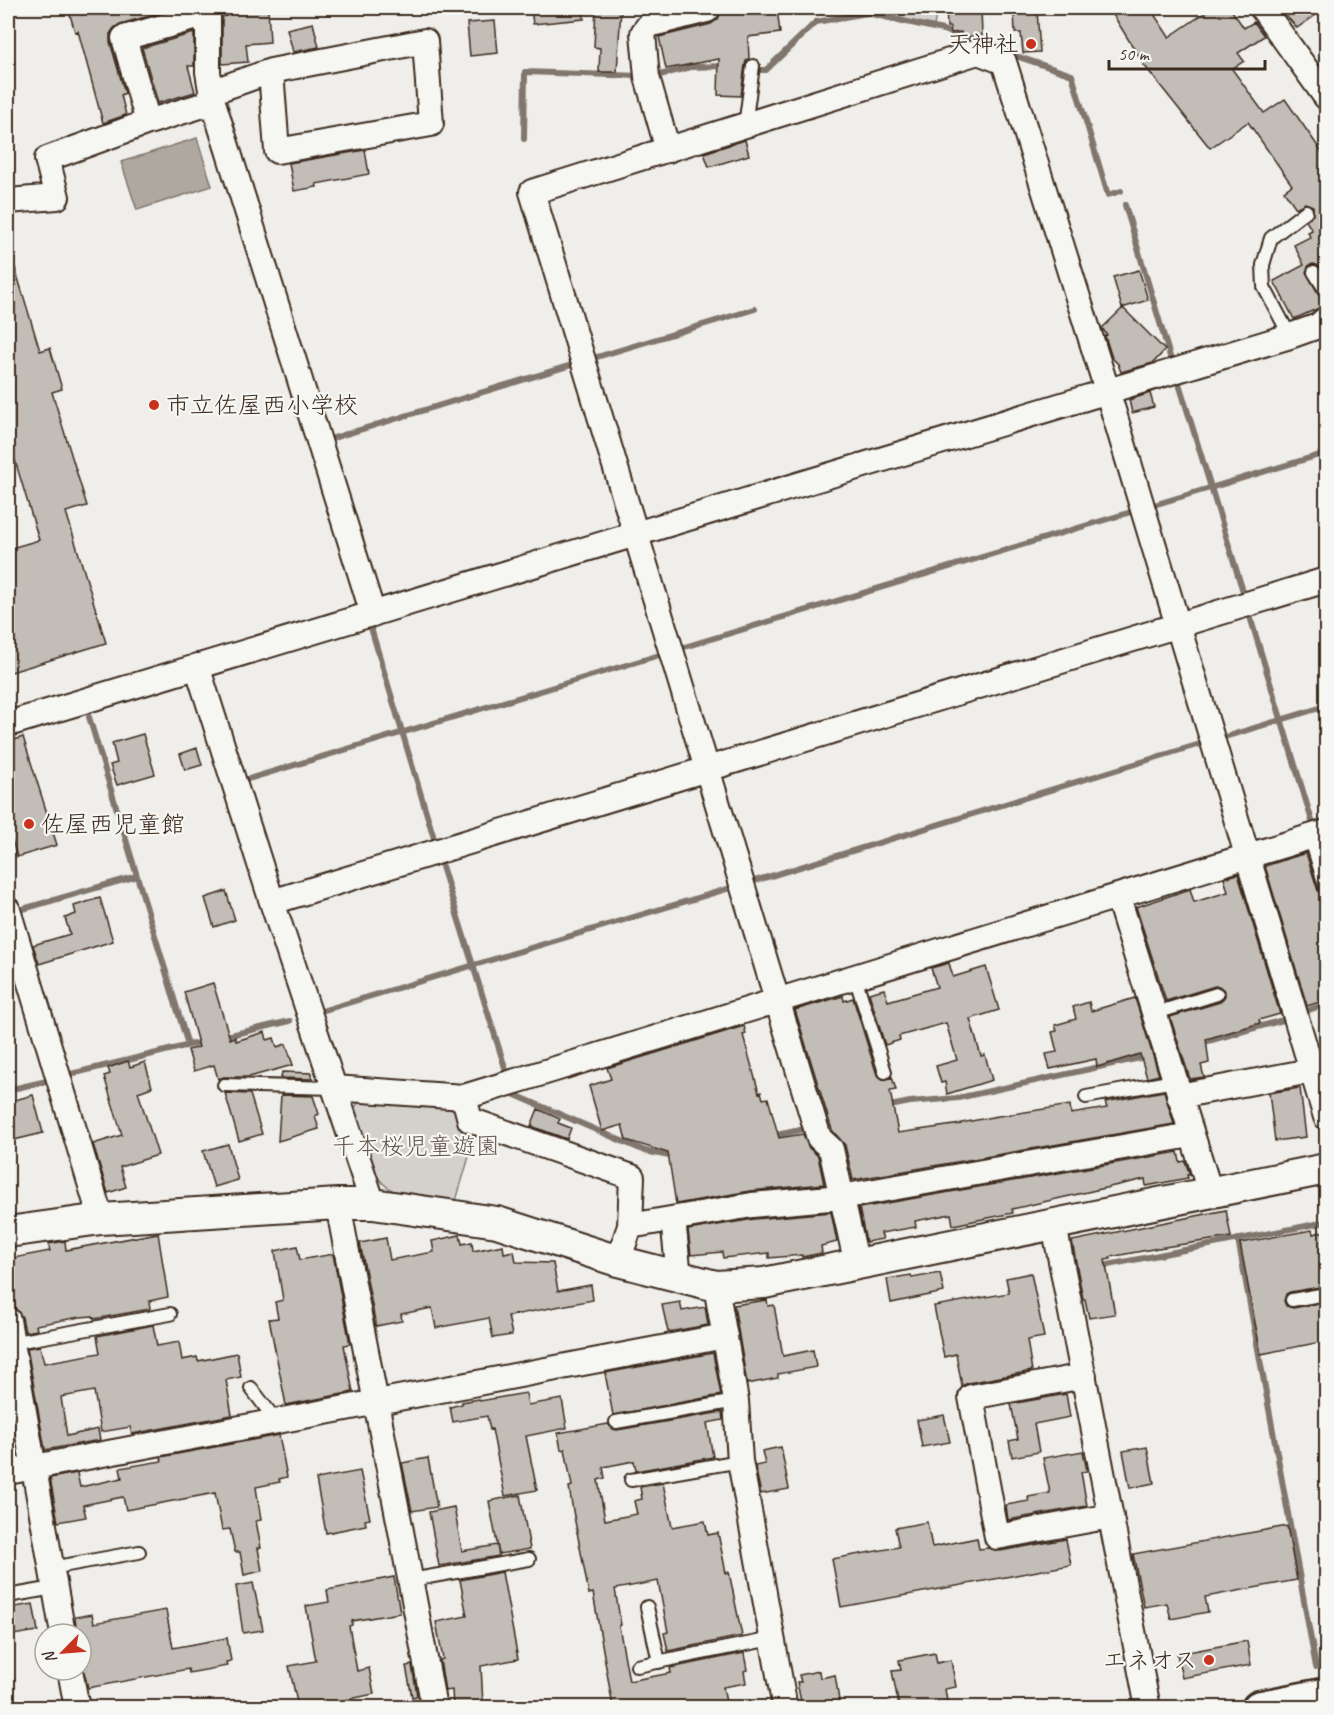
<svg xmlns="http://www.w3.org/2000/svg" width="1334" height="1715" font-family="Caveat,'Klee One',sans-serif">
  <rect width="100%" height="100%" fill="#efeeea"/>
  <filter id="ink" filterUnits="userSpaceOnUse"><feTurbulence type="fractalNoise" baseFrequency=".0167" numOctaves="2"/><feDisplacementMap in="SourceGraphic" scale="12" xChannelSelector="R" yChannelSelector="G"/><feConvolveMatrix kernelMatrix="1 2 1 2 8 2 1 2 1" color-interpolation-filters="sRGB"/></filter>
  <g filter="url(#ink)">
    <path fill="#d4d1cc" stroke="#887e75" stroke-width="1.5" d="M858,8H937L934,26L868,11L859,12Z
      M363,1095L451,1100L476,1133L455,1204C437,1200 417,1199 399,1193C367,1183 362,1137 354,1109Z"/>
    <path fill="#afa8a1" stroke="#81766d" stroke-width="1.5" d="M197,138L212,186L137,210L121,162Z"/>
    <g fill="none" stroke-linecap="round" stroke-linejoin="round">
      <path stroke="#81766d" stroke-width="6" d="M1007,53L1072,75L1108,195L1121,191
        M756,70H766L816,22L867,13L943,30L981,43
        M652,77L691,67L725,66
        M524,139L525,72L640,76
        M1125,205L1171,360
        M587,360L755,309
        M1177,377L1245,598
        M330,439L578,363
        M1157,504L1326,453
        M1248,610L1312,821
        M371,628L436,845
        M681,648L1131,512
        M89,717L188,1045
        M1228,736L1326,706
        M245,780L666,653
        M440,860L507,1074
        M751,882L1200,744
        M16,911L137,876
        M1306,1011L1326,1004
        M318,1012L737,886
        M222,1037L290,1021
        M1201,1043L1283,1020
        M67,1075L206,1041
        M511,1089L513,1094L645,1151L674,1157
        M8,1090L51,1080
        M885,1107L910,1102L958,1098L1149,1056
        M772,1136L809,1128
        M1238,1239L1316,1667
        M1098,1267L1326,1222"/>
    </g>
    <path fill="#c2bdb7" stroke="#3b2a1e" stroke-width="1.5" d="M68,8H178L120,24L114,28L110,34V42L125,93L121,95L126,115L103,123L78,31L75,32Z
      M226,8H268L270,42L246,44L248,62L222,64V17L227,16Z
      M531,8H583L584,19L533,24Z
      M596,8H621L617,72H599L600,48L594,47Z
      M741,8H777L780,33L748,37L749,59L746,61L745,65L741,96L718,95L719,59L666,69L659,37L711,24L718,19L721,12L741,11Z
      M946,8H981L982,36L962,37L961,32L951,33L950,27H947Z
      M1109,8H1150L1169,37L1212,8H1230L1244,28L1254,22L1264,36L1238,53L1244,61L1232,69L1264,113L1285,99L1326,158V276L1321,267L1314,264L1309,265L1306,272L1319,295L1326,299V305L1294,319L1274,281L1304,265L1294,245L1310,237L1308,232L1312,230L1306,221L1313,215V206L1305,203L1296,208L1284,191L1292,185L1248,122L1210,148L1144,65Z
      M1279,8H1326L1297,28Z
      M1037,10L1040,52L1023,53L1021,33H1015L1014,11Z
      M495,21L498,53L470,56L467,23Z
      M313,23L319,47L293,52L287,29Z
      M194,33V66H188L195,92L158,103L142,48Z
      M745,140L749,155L709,167L704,153Z
      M365,150L369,174L316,184L317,187L294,191L289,163Z
      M8,258H12L40,351L50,348L62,389L52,392L87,506L66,512L106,643L8,673V549L39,540L8,437Z
      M1139,270L1148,300L1122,308L1113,277Z
      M1123,308L1165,350L1153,363L1121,372L1118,364L1112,358L1105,336L1107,335L1102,328Z
      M1150,393L1154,407L1132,413L1129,400Z
      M143,734L155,774L117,785L110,765L117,763L112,743Z
      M23,737L57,845L17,857L8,828V742Z
      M197,748L202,765L185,770L180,754Z
      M1306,853L1318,891L1321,895L1326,897V1000L1307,1006L1265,866Z
      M1238,874L1280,1014L1259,1020L1260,1023L1206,1039L1209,1063L1201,1065L1204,1077L1190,1079L1170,1017L1220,1002L1225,996V991L1219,986H1215L1166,1001L1136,907L1190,889L1194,902L1228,892L1224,878Z
      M226,891L235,920L214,927L205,898Z
      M100,898L113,941L39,964L33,945L70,934L65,918L76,914L74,906Z
      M949,963L953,977L986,967L999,1010L970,1019L981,1056L985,1055L992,1080L947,1094L945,1082L941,1083L936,1066L957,1060L946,1023L899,1036L900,1040L885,1045L869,993L884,989L888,1001L937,987L931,968Z
      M213,983L230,1039L235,1037L236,1041L265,1032L267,1040L274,1038L277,1047L286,1044L293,1065L249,1077H224L218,1079L214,1065L194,1071L188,1050L199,1047L184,992Z
      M843,996L844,1001L853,998L877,1075L884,1080L892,1077L896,1090L890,1091L898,1133L961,1124V1123L992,1117L1070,1105L1071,1114L1107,1108L1105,1102L1164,1091L1174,1124L853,1180L845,1145L832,1130L795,1010Z
      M1135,998L1159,1075L1147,1078L1140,1054L1097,1067L1096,1059L1050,1069L1046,1054L1057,1052L1052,1032L1057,1031L1055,1025L1076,1019L1073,1007L1089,1002L1091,1011Z
      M744,1026L746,1034L743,1035L759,1093L761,1092L763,1099L768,1098L779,1138L803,1134L809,1148L818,1156L824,1184L750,1191L676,1204L668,1153L626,1140L622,1125L602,1131L589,1086L611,1079L607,1068Z
      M128,1061L130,1067L145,1062L152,1087L138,1092L158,1155L120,1167L126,1187L108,1193L93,1144L122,1135L104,1076L110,1074L108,1068Z
      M282,1072L312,1073V1079L281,1078Z
      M1300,1088L1306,1137L1275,1141L1269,1093Z
      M225,1093L250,1094L262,1134L239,1141Z
      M33,1095L43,1133L14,1140L8,1111V1102Z
      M281,1095L313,1096L319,1114L315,1116L319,1129L278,1141Z
      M538,1109L560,1119L558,1123L571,1128L567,1139L531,1126Z
      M228,1144L238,1180L214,1187L203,1151Z
      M1178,1152L1180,1162L1185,1161L1190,1175H1187L1188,1178L1146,1186L1145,1179L1012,1209L1013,1213L953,1225L951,1214L915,1221L916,1227L881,1233L883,1239L866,1242L859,1208Z
      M1226,1210L1231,1237L1158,1248L1110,1257L1111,1259L1105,1260L1115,1314L1089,1318L1085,1299H1083L1072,1241Z
      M831,1212L837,1242L821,1246L822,1253L802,1257V1255L769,1258V1253L723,1258L722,1252L691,1255L688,1230L754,1219Z
      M1312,1230L1313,1234L1326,1231V1286L1290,1292L1286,1294L1284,1301L1286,1306L1293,1308L1326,1302V1341L1261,1354L1240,1243Z
      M158,1233L168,1297L149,1301L150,1309L94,1319L93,1316L80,1317L36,1325L37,1330L25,1332L22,1317L15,1308L8,1259L50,1251L48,1244L65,1241L66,1250Z
      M460,1235L462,1244L472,1242L473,1251L503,1245L504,1253L514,1251L516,1262L553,1263L558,1291L591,1285L593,1300L508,1316L512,1335L493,1338L489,1318L436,1328L432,1308L401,1314L402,1321L376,1326L360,1243L386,1238L390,1260L434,1252L432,1241Z
      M297,1246L300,1260L333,1254L350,1344L344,1345L353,1392L286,1405L269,1319L278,1318L275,1302L283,1300L275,1251Z
      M940,1273L944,1292L891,1303L887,1279L911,1275L912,1278Z
      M1031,1273L1044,1337L1027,1340L1032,1371L968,1383L962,1386L956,1354L944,1357L934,1306L1009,1293L1006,1278Z
      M767,1300L768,1306L774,1305L783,1356L813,1350L816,1367L778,1374V1378L747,1384L734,1305Z
      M680,1302L682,1311L705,1307L708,1325L668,1332L662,1305Z
      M153,1325L157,1346L179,1342L182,1360L197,1357L198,1361L237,1353L241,1377L226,1380L232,1415L132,1434L130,1427L101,1432L94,1391L61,1397L67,1436L98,1429L100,1440L45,1450L27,1348L40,1346L44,1363L100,1353L97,1336Z
      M713,1353L721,1395L613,1415L605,1373Z
      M526,1393L528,1405L562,1399L567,1428L526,1436L537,1490L505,1496L492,1429L490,1430L487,1416L453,1422L450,1407L462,1404V1402L479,1399L480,1401Z
      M1066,1394L1070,1417L1034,1424L1039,1452L1012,1457L1009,1441L1018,1439L1011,1404Z
      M722,1412L723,1420L707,1423L713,1457L636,1471L634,1461L603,1467L605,1478L598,1480L605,1520L637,1514L634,1501L642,1499L640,1487L663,1483L672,1527L705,1521L708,1535L718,1533L726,1573L729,1572L742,1636L668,1651L664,1633L668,1632L658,1581L615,1589L621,1625L619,1626L629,1681L671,1673L670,1668L744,1653L747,1670L744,1671L746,1683L723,1687L727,1707H613L593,1593L589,1594L573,1511L569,1487L572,1486L565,1449L561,1450L558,1433L608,1424L613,1429L617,1430Z
      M944,1415L950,1442L922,1447L917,1420Z
      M279,1435L287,1477L279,1479L280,1482L256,1487L261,1520L256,1521L261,1548H258L262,1571L244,1575L240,1552H235L230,1529L222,1530L215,1493L126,1510L123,1497L83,1505L86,1517L58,1522L50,1478L77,1473L80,1487L122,1478L120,1468L162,1461L161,1457Z
      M781,1447L789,1489L761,1494L755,1466L765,1464L762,1451Z
      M1147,1447L1154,1483L1130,1488L1123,1451Z
      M1083,1451L1087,1471L1081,1472L1087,1506L1008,1520L1006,1505L1029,1501L1028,1497L1050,1493L1043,1458Z
      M428,1458L437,1507L412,1511L402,1463Z
      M360,1471L370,1519L365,1520L366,1525L326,1533L316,1479Z
      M520,1495L530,1549L499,1554L489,1501Z
      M454,1507L462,1551L497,1545L499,1556L439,1566L429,1512Z
      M927,1522L932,1547L977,1538L979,1549L988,1548L1000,1551L1066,1539L1071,1565L841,1607L832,1559L899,1547L895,1528Z
      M1287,1526L1297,1580L1205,1597L1208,1612L1171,1619L1167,1603L1144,1607L1133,1554Z
      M502,1572L518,1659L481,1666L483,1705L453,1707L452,1690L445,1691L440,1660L443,1659L436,1622L467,1616L460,1580Z
      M394,1577L400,1613L352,1621V1625L349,1626L357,1671L369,1668L374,1694L312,1707H298L289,1666L316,1661L306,1606L329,1602L327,1590Z
      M253,1583L263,1630L243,1633L236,1586Z
      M33,1604L38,1631L13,1635L8,1608Z
      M166,1610L173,1648L227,1638L231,1661L226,1662L227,1666L189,1673L188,1669L88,1688L81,1660V1634H77L75,1617L92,1614L94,1623Z
      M1247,1641L1251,1665L1182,1678L1177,1654Z
      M935,1653L937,1663L951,1660L956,1687L945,1689L948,1707H899L892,1671L901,1670L899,1660Z
      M412,1665L417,1696L412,1697L406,1666Z
      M819,1671L820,1678L835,1675L840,1707H802L797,1682H801L799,1675Z"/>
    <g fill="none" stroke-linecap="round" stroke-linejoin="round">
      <defs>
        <path id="service" d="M745,126L753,66
          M1314,272L1326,291
          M1290,336L1264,287L1263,265L1271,238L1306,211
          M1310,836L1326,889
          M855,977L885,1072
          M1153,1014L1217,994
          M224,1085L334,1088
          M1086,1097L1174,1081
          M1292,1300L1326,1294
          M11,1343L170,1314
          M251,1388L277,1422
          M616,1422L736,1401
          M631,1480L740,1461
          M51,1568L139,1552
          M411,1580L529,1559
          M8,1596L54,1588
          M647,1607L659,1662
          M637,1666L772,1639"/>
        <path id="minor" d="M208,8V72L213,102L373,614
          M1262,8L1326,97
          M211,92L271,71L425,41L431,124L277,151L271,71
          M148,122L124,38L207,14
          M668,150L647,77L643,33L649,25L707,10L706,8
          M8,201L57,197L47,159L148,122L213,102
          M197,666L272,902L373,1204
          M8,724L1290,336L1318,326L1326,319
          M1118,897L1210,1192
          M272,902L1326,580
          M8,910L101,1219
          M334,1088L464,1097L1326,832
          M1179,1096L1326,1068
          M464,1097L470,1120L632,1177L630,1226L618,1261
          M338,1204C369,1372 404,1539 434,1708
          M673,1219L679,1277
          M1054,1225L1148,1708
          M630,1226L752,1205L841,1197L1191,1135
          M857,1265L831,1149L819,1138L532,192L978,52L1004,62L1107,390L1326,1117
          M716,1286L736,1401L740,1461L785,1708
          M8,1320L63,1634
          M1084,1376L971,1397L997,1537L1111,1516
          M8,1472L725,1336
          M70,1670L77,1708"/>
        <path id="tertiary" d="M8,1232L101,1219L338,1204H373L497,1222L618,1261L716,1286L764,1283L1326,1169"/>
        <path id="trunk" d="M1259,1708L1326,1695"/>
      </defs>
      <use href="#service" stroke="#3b2a1e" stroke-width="16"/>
      <use href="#minor" stroke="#3b2a1e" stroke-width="28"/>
      <use href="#tertiary" stroke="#3b2a1e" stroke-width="34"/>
      <use href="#trunk" stroke="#3b2a1e" stroke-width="38"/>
      <use href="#service" stroke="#f6f6f2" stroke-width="12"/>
      <use href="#minor" stroke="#f6f6f2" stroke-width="24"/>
      <use href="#tertiary" stroke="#f6f6f2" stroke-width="30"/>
      <use href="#trunk" stroke="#f6f6f2" stroke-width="33"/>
    </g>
  </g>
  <g fill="#c8321e" stroke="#f6f6f2" stroke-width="2">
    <circle cx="1031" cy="44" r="6"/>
    <circle cx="154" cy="405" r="6"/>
    <circle cx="29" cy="824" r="6"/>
    <circle cx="1209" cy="1660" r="6"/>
  </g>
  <g text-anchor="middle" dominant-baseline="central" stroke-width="4.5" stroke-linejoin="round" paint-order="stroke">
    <g font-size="24" fill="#3b2a1e" stroke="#f6f6f2" text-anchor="end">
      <text x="1019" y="44">天神社</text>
      <text x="166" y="405" text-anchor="start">市立佐屋西小学校</text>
      <text x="41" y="824" text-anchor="start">佐屋西児童館</text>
      <text x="1197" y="1660">エネオス</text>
    </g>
    <g font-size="24" fill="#61544a" stroke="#f6f6f2">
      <text x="416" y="1146">千本桜児童遊園</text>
    </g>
  </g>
  <rect width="1334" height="1715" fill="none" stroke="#f6f6f2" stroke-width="30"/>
  <rect x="15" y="15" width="1304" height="1685" fill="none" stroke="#3b2a1e" stroke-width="2" filter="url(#ink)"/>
  <g transform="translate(63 1652) rotate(245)"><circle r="28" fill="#f6f6f2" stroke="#aba49d" stroke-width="1.5"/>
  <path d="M0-4.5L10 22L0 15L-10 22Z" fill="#c8321e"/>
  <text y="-9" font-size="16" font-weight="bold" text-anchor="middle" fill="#3b2a1e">N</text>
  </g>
  <path d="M1109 60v9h156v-9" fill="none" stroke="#3b2a1e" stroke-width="3"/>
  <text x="1118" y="60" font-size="18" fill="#3b2a1e" stroke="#f6f6f2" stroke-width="4.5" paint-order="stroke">50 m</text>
</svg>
